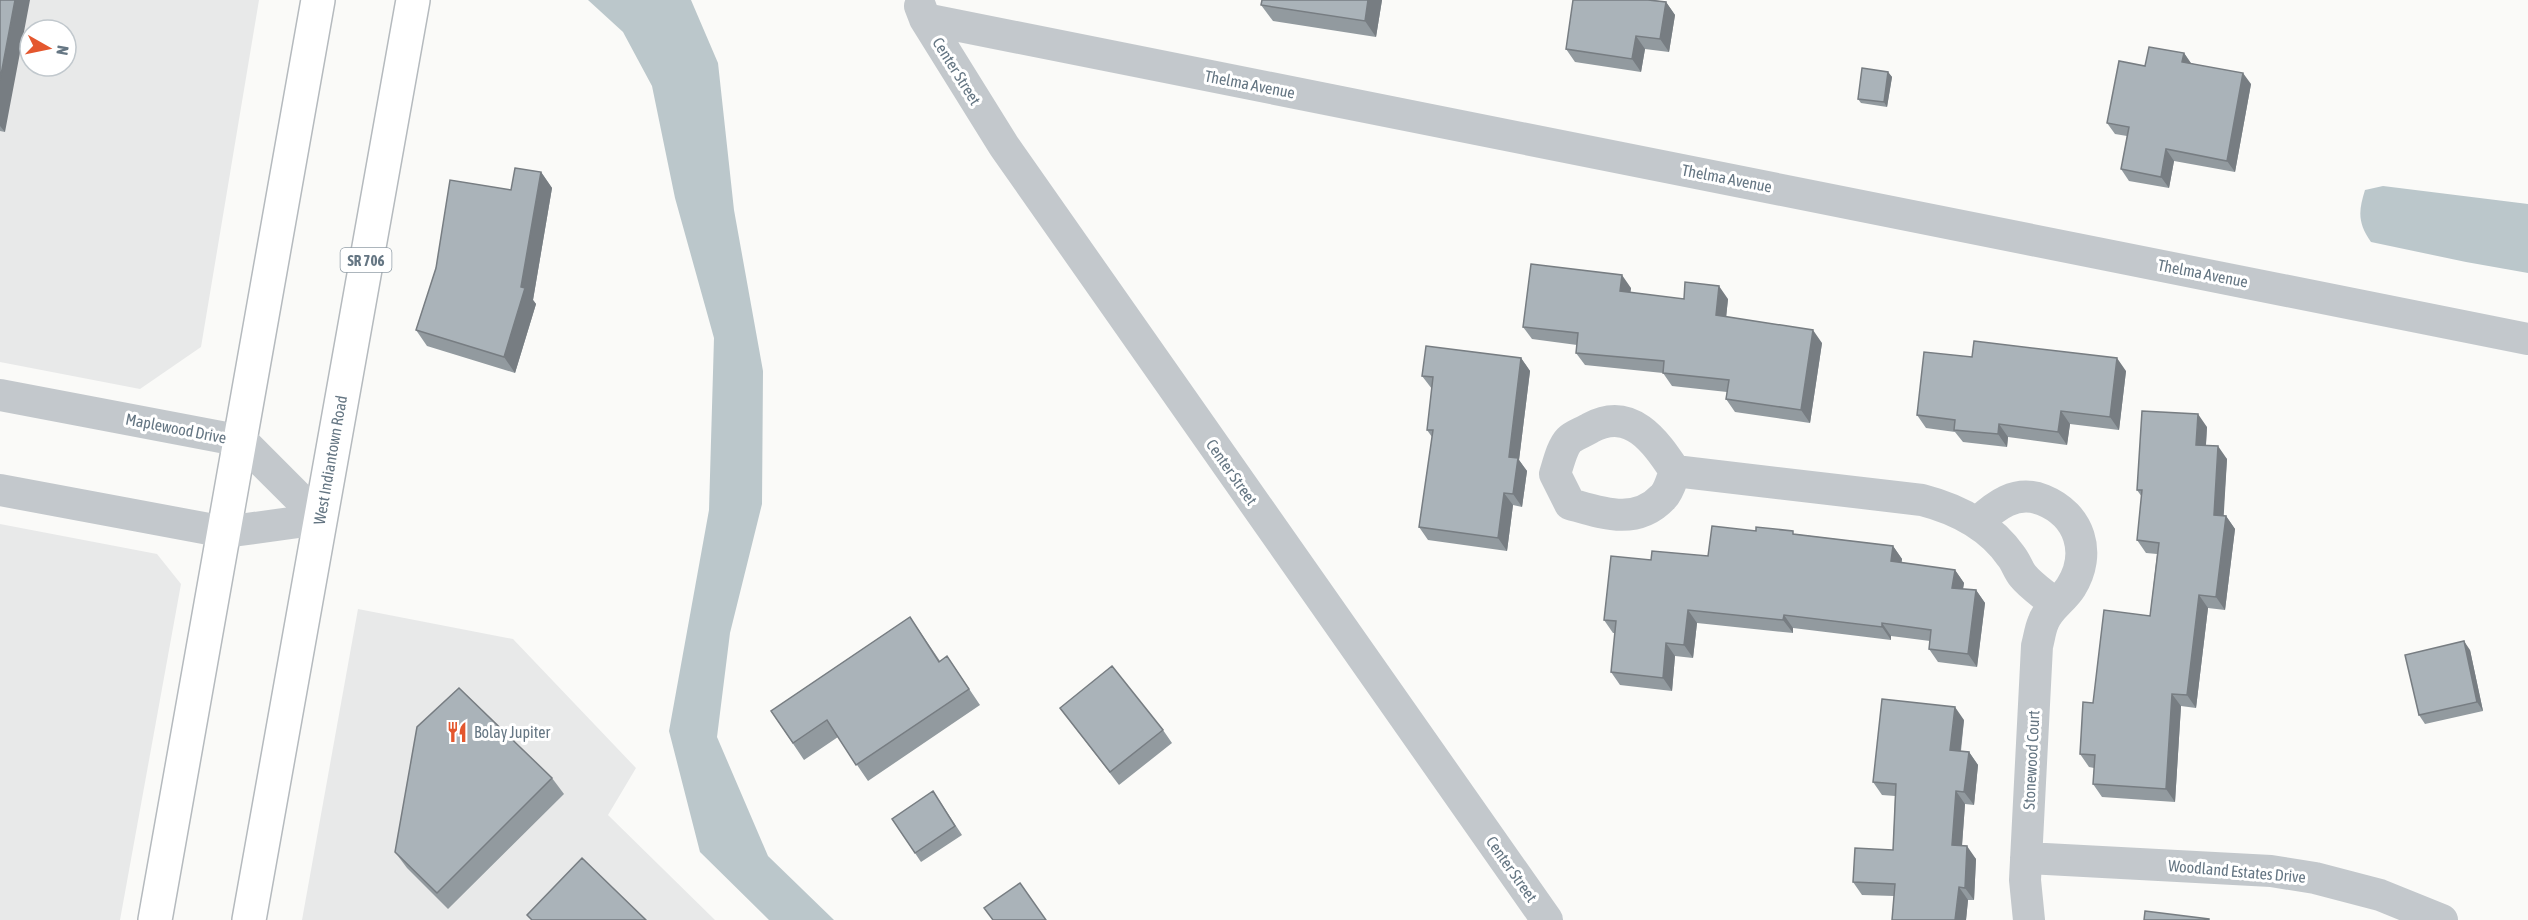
<svg xmlns="http://www.w3.org/2000/svg" width="2528" height="920" font-family="'Asap Condensed',sans-serif">
  <rect width="100%" height="100%" fill="#fafaf8"/>
  <path fill="#e8e9e9" fill-rule="evenodd" d="M0,0H259L201,347L140,389L0,362ZM30,30H66V66H30Z
    M0,524L157,554L181,584L120,920H0Z
    M358,609L513,639L636,768L608,815L715,920H302Z"/>
  <path fill="#bbc7cb" d="M588,0H691L718,63L734,210L763,371L762,504L730,633L717,737L768,856L834,920H769L700,852L669,731L709,510L714,338L675,198L652,86L623,32Z
    M2383,186L2528,204V273L2466,262L2371,242C2358,223 2358,212 2365,190Z"/>
  <g fill="none" stroke-linecap="round" stroke-linejoin="round">
    <defs>
      <path id="major" d="M155,920L318,0
        M249,920L413,0"/>
    </defs>
    <use href="#major" stroke="#b5babe" stroke-width="36"/>
    <path stroke="#c3c8cc" stroke-width="32" d="M920,6L925,19L1004,146L1547,920
      M925,19L2528,339
      M0,395L242,441L320,519
      M1675,471C1655,441 1631,406 1590,428C1584,432 1574,435 1569,440C1562,447 1558,465 1555,474L1570,504C1602,513 1636,526 1663,497C1669,491 1672,479 1675,471L1922,500C1957,509 1990,526 2011,556C2016,562 2018,570 2023,576C2031,586 2045,595 2055,604
      M0,490L225,532L320,519
      M1977,523C1995,506 2016,489 2043,500C2080,515 2092,553 2071,587C2063,600 2048,608 2043,623C2040,630 2039,639 2037,646L2025,880L2029,920
      M2026,858L2271,871L2315,878L2380,895L2442,920"/>
    <use href="#major" stroke="#fff" stroke-width="33"/>
  </g>
  <path fill="#929a9f" d="M0,0L5,132L0,131Z
    M1382,0L1376,37L1273,21L1261,5Z
    M1653,0L1666,2L1675,15L1669,52L1645,49L1641,72L1575,62L1566,49Z
    M2184,53L2191,63L2251,84L2235,172L2174,161L2169,188L2129,181L2121,169L2127,136L2115,134L2107,123L2145,66Z
    M1888,72L1892,77L1887,107L1861,103L1858,99Z
    M541,172L552,188L533,300L536,304L515,373L427,346L416,330L436,268L511,190Z
    M1631,288L1630,293L1684,299H1728L1726,317L1822,343L1810,423L1735,412L1726,399L1727,392L1672,386L1663,373L1585,365L1576,353L1577,345L1532,339L1523,327Z
    M1972,357L2126,371L2119,430L2070,424L2067,445L2008,437L2007,447L1963,442L1955,432L1926,428L1917,415Z
    M1521,358L1530,371L1519,460L1527,471L1522,507L1513,505L1507,551L1428,540L1419,527L1432,437L1427,430L1432,389L1422,376Z
    M2207,427L2206,445L2227,459L2223,516H2226L2235,529L2225,610L2208,608L2196,708L2181,706L2175,802L2102,797L2093,784L2094,768L2089,767L2080,754L2093,703L2150,616L2157,554L2146,553L2137,540L2142,497L2137,490Z
    M1756,531L1795,534L1893,546L1902,559L1901,563L1955,570L1964,583L1963,589L1976,590L1985,603L1977,667L1938,662L1929,649L1930,641L1891,636V640L1793,628V633L1697,623L1693,658L1675,656L1672,691L1620,685L1611,672L1615,633H1613L1604,620L1651,560L1708,556Z
    M910,617L940,661L947,656L980,705L868,781L838,737L804,760L771,711Z
    M2470,650L2483,711L2425,724L2419,715Z
    M1060,708L1163,730L1172,743L1119,785Z
    M1964,720L1961,751L1969,752L1978,765L1974,805L1965,804L1962,846L1976,859L1974,900H1968L1966,920H1892L1894,896L1862,895L1853,882L1893,850L1895,796L1882,795L1873,782Z
    M552,778L564,794L448,909L407,868L395,852Z
    M939,800L962,835L921,862L892,819Z"/>
  <path fill="#777d82" d="M15,0H30L5,132L0,126V80Z
    M1368,0H1382L1376,37L1365,21Z
    M1666,2L1675,15L1669,52L1660,39Z
    M1636,36L1645,49L1641,72L1632,59Z
    M2184,53L2192,65L2182,62Z
    M1888,72L1892,77L1887,107L1884,102Z
    M2243,73L2251,84L2235,172L2227,161Z
    M2166,149L2174,161L2169,188L2161,177Z
    M541,172L552,188L533,300L536,304L515,373L504,357L521,287Z
    M1622,275L1631,288L1629,304L1620,291Z
    M1719,286L1728,299L1725,328L1716,315Z
    M1813,330L1822,343L1810,423L1801,410Z
    M1521,358L1530,371L1519,460L1527,471L1522,507L1513,494L1509,457Z
    M2117,358L2126,371L2119,430L2110,417Z
    M2061,411L2070,424L2067,445L2058,432Z
    M2198,414L2207,427L2205,458L2196,445Z
    M1999,424L2008,437L2007,447L1998,434Z
    M2218,446L2227,459L2223,528L2214,515Z
    M1504,493L1513,505L1507,551L1498,538Z
    M2226,516L2235,529L2225,610L2216,597Z
    M1893,546L1902,559L1900,574L1891,561Z
    M1955,570L1964,583L1961,600L1952,588Z
    M1976,590L1985,603L1977,667L1968,654Z
    M2199,595L2208,608L2196,708L2187,695Z
    M1688,610L1697,623L1693,658L1684,645Z
    M1784,615L1793,628V633L1783,620Z
    M1882,623L1891,636V640L1882,627Z
    M2464,641L2470,650L2483,711L2477,702Z
    M1666,643L1675,656L1672,691L1663,678Z
    M2172,694L2181,706L2175,802L2166,789Z
    M1955,707L1964,720L1959,763L1950,750Z
    M1969,752L1978,765L1974,805L1964,792Z
    M1956,791L1965,804L1961,858L1952,845Z
    M1967,846L1976,859L1974,900L1965,888Z
    M1959,887L1968,900L1966,920H1955Z"/>
  <path fill="#aab3b9" stroke="#777d82" stroke-width="1.5" d="M0,0H15L0,80Z
    M1262,0H1368L1365,21L1261,5Z
    M1573,0H1648L1666,2L1660,39L1636,36L1632,59L1566,49Z
    M2149,47L2184,53L2182,62L2243,73L2227,161L2166,149L2161,177L2121,169L2129,127L2107,123L2119,61L2145,66Z
    M1862,68L1888,72L1884,102L1858,99Z
    M515,168L541,172L521,287L525,288L504,357L416,330L436,268L450,180L511,190Z
    M1531,264L1622,275L1620,291L1684,299L1685,282L1719,286L1716,315L1813,330L1801,410L1726,399L1729,380L1663,373L1664,361L1576,353L1578,333L1523,327Z
    M1974,341L2117,358L2110,417L2061,411L2058,432L1999,424L1998,434L1954,430L1955,420L1917,415L1924,352L1972,357Z
    M1426,346L1521,358L1509,457L1518,458L1513,494L1504,493L1498,538L1419,527L1433,430H1427L1433,377L1422,376Z
    M2142,411L2198,414L2196,445L2218,446L2214,515L2226,516L2216,597L2199,595L2187,695L2172,694L2166,789L2093,784L2095,755L2080,754L2083,702L2093,703L2104,610L2150,616L2159,543L2137,540L2142,490H2137Z
    M1712,526L1756,531V527L1793,531V534L1893,546L1891,561L1955,570L1952,588L1976,590L1968,654L1929,649L1931,630L1882,623V627L1784,615L1783,620L1688,610L1684,645L1666,643L1663,678L1611,672L1616,621L1604,620L1611,556L1651,560L1652,551L1708,556Z
    M910,617L939,662L947,656L969,689L856,765L827,720L793,743L771,711Z
    M2464,641L2477,702L2419,715L2405,655Z
    M1112,666L1163,730L1110,772L1060,708Z
    M459,688L552,778L437,893L395,852L417,727Z
    M1882,699L1955,707L1950,750L1969,752L1964,792L1956,791L1952,845L1967,846L1965,888L1959,887L1955,920H1892L1895,884L1853,882L1855,848L1893,850L1896,784L1873,782Z
    M933,791L955,826L915,853L892,819Z
    M582,858L646,920H532L527,915Z
    M1020,883L1046,920H993L984,908Z
    M2145,911L2209,919V920H2144Z"/>
  <defs>
    <symbol id="restaurant-bare" viewBox="-9 -9 18 18"><path d="M-5-6h1v4h1v-4h1v4h1v-4h1v5L-1.5 .5V6h-2V.5L-5-1ZM5-6V6H3V1.5H1.5Q1.5-4 5-6Z" fill="#e4572e" stroke="#fff" stroke-width="2.5" paint-order="stroke"/></symbol>
  </defs>
  <g fill-rule="evenodd">
    <use href="#restaurant-bare" x="442" y="717" width="30" height="30"/>
  </g>
  <g text-anchor="middle" dominant-baseline="central" stroke-width="6" stroke-linejoin="round" paint-order="stroke">
    <rect fill="#fff" stroke="#939fa8" stroke-width="1.5" x="340.5" y="248" width="51" height="24" rx="4.5"/>
    <g font-size="15" font-weight="bold" fill="#657683">
      <text x="366" y="260">SR 706</text>
    </g>
    <g font-size="16" fill="#657683" stroke="#fff">
      <text transform="translate(957 71) rotate(58)">Center Street</text>
      <text transform="translate(1250 84) rotate(11)">Thelma Avenue</text>
      <text transform="translate(1727 178) rotate(11)">Thelma Avenue</text>
      <text transform="translate(2203 273) rotate(11)">Thelma Avenue</text>
      <text transform="translate(176 428) rotate(11)">Maplewood Drive</text>
      <text transform="translate(330 460) rotate(-80)">West Indiantown Road</text>
      <text transform="translate(1232 472) rotate(55)">Center Street</text>
      <text transform="translate(2031 760) rotate(-87)">Stonewood Court</text>
      <text transform="translate(1512 869) rotate(55)">Center Street</text>
      <text transform="translate(2237 871) rotate(5)">Woodland Estates Drive</text>
    </g>
    <g font-size="16" fill="#657683" stroke="#fff" text-anchor="start">
      <text x="474" y="732">Bolay Jupiter</text>
    </g>
  </g>
  <g transform="translate(48 48) rotate(99)"><circle r="28" fill="#ffffff" stroke="#c1c8cd" stroke-width="1.5"/>
  <path d="M0-4.5L10 22L0 15L-10 22Z" fill="#e4572e"/>
  <text y="-9" font-size="16" font-weight="bold" text-anchor="middle" fill="#657683">N</text>
  </g>
</svg>
